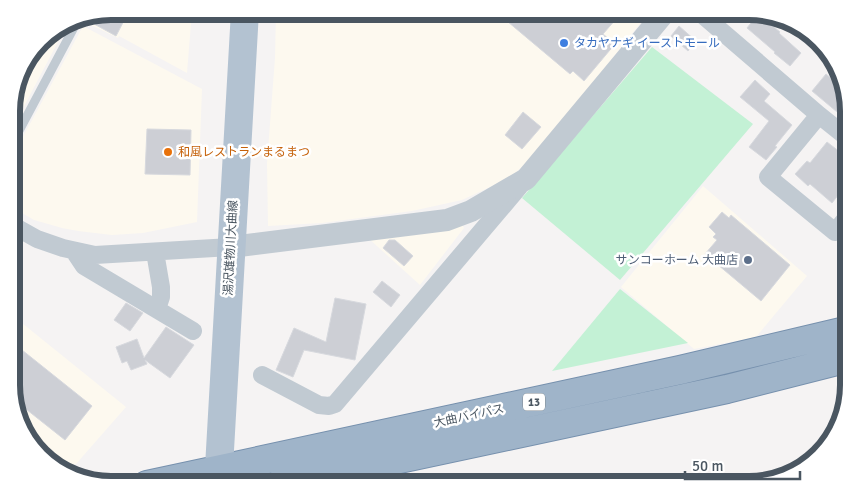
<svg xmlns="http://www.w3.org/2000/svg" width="860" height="496" font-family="Signika,'Noto Sans JP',sans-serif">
  <rect width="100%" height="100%" fill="#f5f3f3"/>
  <path fill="#fdf9ef" d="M111,11H192L187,73L119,36L118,38L85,22L88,16Z
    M276,11H650L535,155L514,174L490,187L462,200L412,211L322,223L268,226L267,163L275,58Z
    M69,21L12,129V98L22,67L45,36Z
    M83,26L202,89L197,222L143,233L112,235L78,231L62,228L34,220L12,207V157Z
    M703,186L807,276L756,337L694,349L621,287Z
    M461,223L464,228L420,285L367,237Z
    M12,315L126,407L76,464L57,468L28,440L12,398Z"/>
  <path fill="#c3f1d5" d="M652,47L753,124L620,280L522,198Z
    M620,289L688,343L552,371Z"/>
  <path fill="#cdcfd5" stroke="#d7d9de" d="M111,11H129L116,36L85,19V16Z
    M495,11H623L603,34L615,44L584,81L573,71L570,74Z
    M758,14L780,32L779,33L801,53L790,66L774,53L775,52L747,28Z
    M679,26L696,41L688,51L671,36Z
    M826,74L844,89L849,104V122L812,91Z
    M755,80L770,94L764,101L792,125L775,146L777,147L766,160L749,147L769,121L740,97Z
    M523,112L541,127L522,149L505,135Z
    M147,129L191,130L190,175L145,174Z
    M827,142L849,159V177L841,187L843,189L832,203L810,184L808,186L795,174L807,161L810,163Z
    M722,212L729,218L731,215L790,265L761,301L705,254L717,240L713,237L716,234L709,227Z
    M389,240H395L413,256L404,266L383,248Z
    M382,281L400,295L391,307L373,292Z
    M335,298L366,304L355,360L304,350L293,377L276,370L294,328L326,342Z
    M126,303L143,313L130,331L114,320Z
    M166,327L194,345L170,378L145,360L147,364L131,370L127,361L122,363L116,347L137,339L144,358Z
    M12,342L92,406L65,440L12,398Z"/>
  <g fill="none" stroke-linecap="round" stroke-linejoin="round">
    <defs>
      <path id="trunk" d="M147,485L680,370L849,330
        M278,485L727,389L849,358"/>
    </defs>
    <use href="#trunk" stroke="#7690ad" stroke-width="30"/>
    <path stroke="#c1cad2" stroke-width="9" d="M12,144L79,18"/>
    <path stroke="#c1cad2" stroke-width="18" d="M698,11L819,115L849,139
      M819,115L768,177L835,232L849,215
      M12,225L37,239L63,248L95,255L231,247
      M74,251L84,266L193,331
      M155,252L161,287V297L157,309
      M262,375L319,405L329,406L335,404L519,187"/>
    <path stroke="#c1cad2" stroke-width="22" d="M231,247L447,220L471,211L526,179L666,11"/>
    <path stroke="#b3c2d1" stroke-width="28" d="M218,485L245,11"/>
    <use href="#trunk" stroke="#9fb4c9" stroke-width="28"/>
  </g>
  <circle fill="#3f7fe0" stroke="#fff" stroke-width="2" cx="564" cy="43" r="5"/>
  <circle fill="#e8710a" stroke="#fff" stroke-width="2" cx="168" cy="152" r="5"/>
  <circle fill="#5c6f8a" stroke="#fff" stroke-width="2" cx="748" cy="260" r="5"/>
  <g text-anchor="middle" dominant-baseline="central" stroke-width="5" stroke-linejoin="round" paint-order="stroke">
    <rect fill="#fff" stroke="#808990" stroke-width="1" x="523" y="393.5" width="22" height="17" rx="4"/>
    <g font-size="11" font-weight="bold" fill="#4a5661">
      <text x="534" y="402">13</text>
    </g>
    <g font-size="12" fill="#366cbe" stroke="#fff" text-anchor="start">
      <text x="574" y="43">タカヤナギ イーストモール</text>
    </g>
    <g font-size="12" fill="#c56008" stroke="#fff" text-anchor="start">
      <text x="178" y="152">和風レストランまるまつ</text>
    </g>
    <g font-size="12" fill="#4a5661" stroke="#fff">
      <text transform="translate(231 248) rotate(-87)">湯沢雄物川大曲線</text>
      <text transform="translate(469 416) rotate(-12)">大曲バイパス</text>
    </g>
    <g font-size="12" fill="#4e5e75" stroke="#fff" text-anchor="end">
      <text x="738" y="260">サンコーホーム 大曲店</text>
    </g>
  </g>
  <path d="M0 0H860V496H0ZM111 20H749A91 91 0 0 1 840 111V385A91 91 0 0 1 749 476H111A91 91 0 0 1 20 385V111A91 91 0 0 1 111 20Z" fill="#fff" fill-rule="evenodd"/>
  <path fill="none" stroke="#4a5661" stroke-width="6" d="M111 20H749A91 91 0 0 1 840 111V385A91 91 0 0 1 749 476H111A91 91 0 0 1 20 385V111A91 91 0 0 1 111 20Z"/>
  <path d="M685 471v8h115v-8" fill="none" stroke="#4a5661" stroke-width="2.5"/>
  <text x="692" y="471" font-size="15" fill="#4a5661" stroke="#ffffff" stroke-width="4" paint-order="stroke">50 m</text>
</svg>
